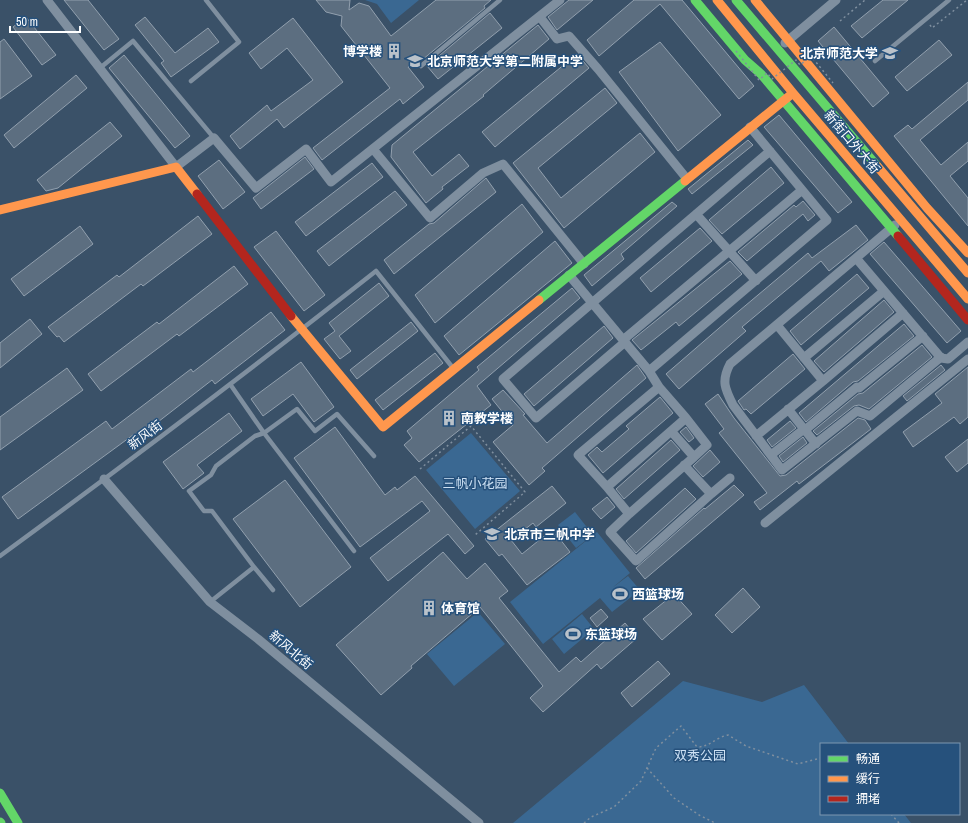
<svg xmlns="http://www.w3.org/2000/svg" width="968" height="823" font-family="'Archivo Narrow','Noto Sans SC',sans-serif">
  <rect width="100%" height="100%" fill="#3a5168"/>
  <path fill="#3a6892" d="M365,0H419L391,23L377,4Z
    M471,433L520,491L475,529L426,470Z
    M575,512L593,535L576,548L558,525Z
    M597,532L630,573L612,588L628,576L640,590L612,612L600,598L543,644L510,602Z
    M478,612L505,644L454,686L427,654Z
    M582,614L594,629L564,654L552,639Z
    M683,681L762,702L804,685L849,744H821V814H904L911,823H513Z"/>
  <path fill="#5c6e80" stroke="#92a0ae" d="M64,0H88L119,39L104,50Z
    M316,0H350L349,10L359,3L369,6L391,36L436,0H491L484,6L485,8L422,60L420,57L408,67L424,87L403,104L400,99L322,160L313,148L390,88L341,26L342,16L326,12Z
    M569,0H593L557,30L548,17Z
    M634,0H682L754,86L739,99L660,4L599,56L587,40Z
    M883,0H908L862,38L851,26Z
    M490,13L502,28L438,79L427,66Z
    M26,17L56,55L42,65L13,27Z
    M145,17L175,53L208,28L219,42L171,77L161,63L164,61L135,25Z
    M293,18L343,82L284,128L277,119L240,149L230,136L267,105L271,111L313,80L287,48L261,69L249,53Z
    M538,25L549,39L483,95L484,96L413,152L432,176L459,154L469,166L442,187L443,189L426,203L391,157L392,145Z
    M834,27L889,93L873,107L818,41Z
    M4,39L32,76L0,99V42Z
    M939,40L952,55L907,91L895,77Z
    M660,42L721,115L678,151L619,72Z
    M577,54L589,68L495,147L482,132Z
    M124,55L190,136L175,148L109,68Z
    M76,75L87,88L14,148L4,135Z
    M968,82V100L920,140L941,165L968,142V161L950,176L968,198V226L894,136L908,125L912,129Z
    M605,88L617,103L538,168L561,198L640,133L655,152L564,228L513,163Z
    M779,115L852,202L838,213L764,127Z
    M110,122L122,136L58,188L46,191L37,180Z
    M748,140L753,145L692,194L688,189Z
    M305,157L314,169L261,209L253,198Z
    M219,160L245,192L223,209L198,176Z
    M372,163L383,177L306,236L295,222Z
    M771,167L784,183L722,234L709,220Z
    M486,178L496,192L394,274L384,260L429,224L434,223Z
    M395,191L407,205L329,266L317,251Z
    M803,201L815,215L808,221L803,214L747,261L738,252L794,205L796,207Z
    M672,202L677,206L621,254L624,259L592,286L584,275Z
    M522,204L543,232L435,323L415,295Z
    M198,216L212,234L143,286L141,284L64,342L59,336L57,337L48,327L117,275L119,277Z
    M856,225L868,240L829,271L821,261L742,327L746,331L679,389L666,374L733,316L808,253L812,258Z
    M80,226L93,244L24,296L11,279Z
    M700,228L712,241L651,292L640,278Z
    M276,231L325,295L304,311L254,247Z
    M555,241L572,263L459,355L444,336Z
    M884,242L961,331L947,343L870,254Z
    M730,261L742,274L679,326L676,322L641,350L632,340Z
    M234,266L248,284L179,336L177,334L101,391L88,374L157,322L159,324Z
    M857,274L869,288L801,345L790,331Z
    M379,283L389,296L339,336L351,351L340,359L324,339L335,331L329,323Z
    M572,288L580,298L477,386L491,405L419,462L404,445L412,438L407,431L479,370L477,367Z
    M884,300L894,312L824,372L814,361Z
    M271,312L285,330L215,384L212,380L136,439L133,435L18,519L2,497L106,421L112,429L191,369L193,372Z
    M30,319L42,334L0,368V343Z
    M411,322L418,331L357,379L350,370Z
    M904,324L914,336L858,381L853,382L806,422L799,413Z
    M604,326L613,338L534,406L524,394Z
    M922,345L932,357L869,409L859,405L854,406L817,435L813,431L858,394L863,393Z
    M435,353L443,363L383,410L375,400Z
    M793,354L805,369L751,414L746,409L744,410L738,401Z
    M301,362L334,407L314,422L293,394L263,416L251,399Z
    M637,365L646,378L542,468L545,471L529,485L493,442L513,425L492,399L503,390L525,414L523,415L547,443Z
    M941,365L945,370L907,401L903,396Z
    M968,367V417L960,424L954,417L913,447L903,432L942,403L935,394Z
    M67,368L83,390L0,450V417Z
    M718,394L734,418L780,476L786,475L858,418L865,420L871,429L799,484L797,481L760,510L754,502L767,493L719,433L724,429L705,404Z
    M660,397L673,413L603,473L588,455L597,447L602,452L629,429L626,426Z
    M229,413L242,431L197,465L204,473L183,489L163,462Z
    M790,421L796,428L772,447L767,440Z
    M335,427L385,495L395,487L397,490L415,476L474,546L465,554L448,534L388,581L370,558L430,511L422,501L360,547L294,458Z
    M686,427L694,438L689,442L680,432Z
    M803,437L807,443L783,462L779,456Z
    M968,439V463L957,472L945,457Z
    M671,440L680,450L624,499L616,489Z
    M710,450L720,462L703,477L693,466Z
    M285,480L351,567L300,607L233,519Z
    M734,485L744,495L645,579L636,568L704,508L705,509Z
    M552,486L566,503L536,527L533,523L511,540L522,554L548,533L551,537L556,534L570,552L527,585L502,554L499,556L485,539Z
    M685,488L696,499L636,553L626,541Z
    M607,497L615,507L601,519L592,509Z
    M443,552L467,579L485,563L508,591L499,598L559,672L576,657L581,662L625,623L637,638L601,669L597,664L543,712L530,698L543,686L480,607L411,666L412,668L381,695L336,645Z
    M743,588L760,607L732,633L715,615Z
    M674,594L692,614L662,640L643,619Z
    M601,609L608,617L597,627L590,618Z
    M658,661L670,674L632,707L621,693Z"/>
  <g fill="none" stroke-linecap="round" stroke-linejoin="round">
    <path stroke="#7f8f9f" stroke-width="1.5" stroke-dasharray="2 3" stroke-linecap="butt" d="M840,21L865,0
      M930,25L932,28L967,0
      M420,469L471,426L525,492L475,535
      M647,768L674,798L699,815L715,823
      M891,814L899,823
      M584,823L591,817L614,807L641,781L656,748L681,726L697,747C710,747 714,738 728,735L746,746L798,764L821,758"/>
    <path stroke="#7f8f9f" stroke-width="4.5" d="M875,61L949,0
      M421,66L500,0
      M100,68L133,41L214,138
      M191,81L239,42L206,0
      M230,384L264,433L354,551
      M0,556C127,463 253,368 376,271L453,368
      M254,567L212,511H204L189,491L211,475L216,466L255,436L264,433L297,409L315,431L337,414L374,456
      M210,602L254,567L273,590"/>
    <path stroke="#7f8f9f" stroke-width="9" d="M47,0L176,167L214,138L256,188L306,149L331,182L560,0
      M540,17L557,39L569,36L598,69L687,179
      M785,43L836,0
      M373,149L430,218L483,173L503,164L584,264
      M696,214L756,281
      M856,258L895,225
      M569,275L649,371L827,220L750,127
      M623,340L802,190
      M625,342L536,418L503,379L770,151
      M941,357L870,416L857,411L782,470L733,405C725,389 721,381 730,364L856,258L941,358L948,359L968,342
      M804,358L884,291
      M649,371L659,387L686,418L607,487L578,455L659,387
      M823,381L903,313
      M788,409L816,444
      M686,418L707,445L694,457
      M805,430L857,387L859,388L923,336
      M756,436L823,381L777,325
      M771,455L804,429
      M104,479L210,602L258,639L479,823
      M607,487L629,514L694,457L671,431
      M711,494L730,478
      M629,514L610,532L636,561L711,494L684,465
      M765,523L968,359"/>
    <path stroke="#63d668" stroke-width="9" d="M695,0L745,60L761,74L898,236
      M736,0L877,166
      M539,300L685,181
      M0,793L18,823
      M0,822L1,823"/>
    <path stroke="#ff974d" stroke-width="9" d="M717,0L793,93L968,299
      M755,0L927,208L968,253
      M877,166L968,273
      M685,181L793,93
      M0,210L176,167L197,194
      M291,316L383,427L539,300"/>
    <path stroke="#b3261e" stroke-width="9" d="M197,194L291,316
      M898,236L968,320"/>
    <path stroke="#7f8f9f" stroke-width="1.5" stroke-dasharray="2 3" stroke-linecap="butt" d="M736,51L759,80L767,73L772,79L796,60L800,65L811,56L833,83"/>
  </g>
  <defs>
    <symbol id="building-bare" viewBox="-9 -9 18 18"><path d="M-4-6H4V6H1V3H-1V6H-4ZM-2.5-4.3h1.7v1.8h-1.7ZM.8-4.3h1.7v1.8H.8ZM-2.5-1h1.7V.8h-1.7ZM.8-1h1.7V.8H.8Z" fill="#bac2ca" stroke="#26517c" stroke-width="2.5" paint-order="stroke"/></symbol>
    <symbol id="university-bare" viewBox="-9 -9 18 18"><path d="M0-5L7-2L0 1L-7-2ZM-4 1L0 2.5L4 1V4Q0 6-4 4Z" fill="#bac2ca" stroke="#26517c" stroke-width="2.5" paint-order="stroke"/></symbol>
    <symbol id="school-bare" viewBox="-9 -9 18 18"><path d="M0-5L7-2L0 1L-7-2ZM-4 1L0 2.5L4 1V4Q0 6-4 4Z" fill="#bac2ca" stroke="#26517c" stroke-width="2.5" paint-order="stroke"/></symbol>
    <symbol id="stadium-bare" viewBox="-9 -9 18 18"><path d="M0-5a6.5 5 0 1 0 0 10a6.5 5 0 1 0 0-10ZM-3.5-1.8h7v3.6h-7Z" fill="#bac2ca" stroke="#26517c" stroke-width="2.5" paint-order="stroke"/></symbol>
  </defs>
  <g fill-rule="evenodd">
    <use href="#building-bare" x="383" y="40" width="22" height="22"/>
    <use href="#university-bare" x="879" y="42" width="22" height="22"/>
    <use href="#school-bare" x="404" y="50" width="22" height="22"/>
    <use href="#building-bare" x="438" y="407" width="22" height="22"/>
    <use href="#school-bare" x="481" y="523" width="22" height="22"/>
    <use href="#stadium-bare" x="609" y="583" width="22" height="22"/>
    <use href="#building-bare" x="418" y="597" width="22" height="22"/>
    <use href="#stadium-bare" x="562" y="623" width="22" height="22"/>
  </g>
  <g text-anchor="middle" dominant-baseline="central" stroke-width="3" stroke-linejoin="round" paint-order="stroke">
    <g font-size="13" font-weight="bold" fill="#fff" stroke="#26517c" text-anchor="start">
      <text x="382" y="51" text-anchor="end">博学楼</text>
      <text x="878" y="53" text-anchor="end">北京师范大学</text>
      <text x="427" y="61">北京师范大学第二附属中学</text>
      <text x="461" y="418">南教学楼</text>
      <text x="504" y="534">北京市三帆中学</text>
      <text x="632" y="594">西篮球场</text>
      <text x="441" y="608">体育馆</text>
      <text x="585" y="634">东篮球场</text>
    </g>
    <g font-size="13" fill="#fff" stroke="#26517c">
      <text transform="translate(852 142) rotate(50)">新街口外大街</text>
      <text transform="translate(145 435) rotate(-37)">新风街</text>
      <text transform="translate(291 650) rotate(40)">新风北街</text>
    </g>
    <g font-size="13" fill="#cde1f4" stroke="#26517c">
      <text x="475" y="483">三帆小花园</text>
      <text x="700" y="755">双秀公园</text>
    </g>
  </g>
  <rect x="820" y="743" width="140" height="72" fill="#26517c" stroke="#7d97b0"/>
  <rect x="828" y="756" width="20" height="6" fill="#63d668" stroke="#7d97b0"/>
  <text x="856" y="763" font-size="12" fill="#ffffff">畅通</text>
  <rect x="828" y="776" width="20" height="6" fill="#ff974d" stroke="#7d97b0"/>
  <text x="856" y="783" font-size="12" fill="#ffffff">缓行</text>
  <rect x="828" y="796" width="20" height="6" fill="#b3261e" stroke="#7d97b0"/>
  <text x="856" y="803" font-size="12" fill="#ffffff">拥堵</text>
  <path d="M10 26v6h70v-6" fill="none" stroke="#ffffff" stroke-width="2"/>
  <text x="16" y="26" font-size="12" fill="#ffffff" stroke="#26517c" stroke-width="3" paint-order="stroke">50 m</text>
</svg>
